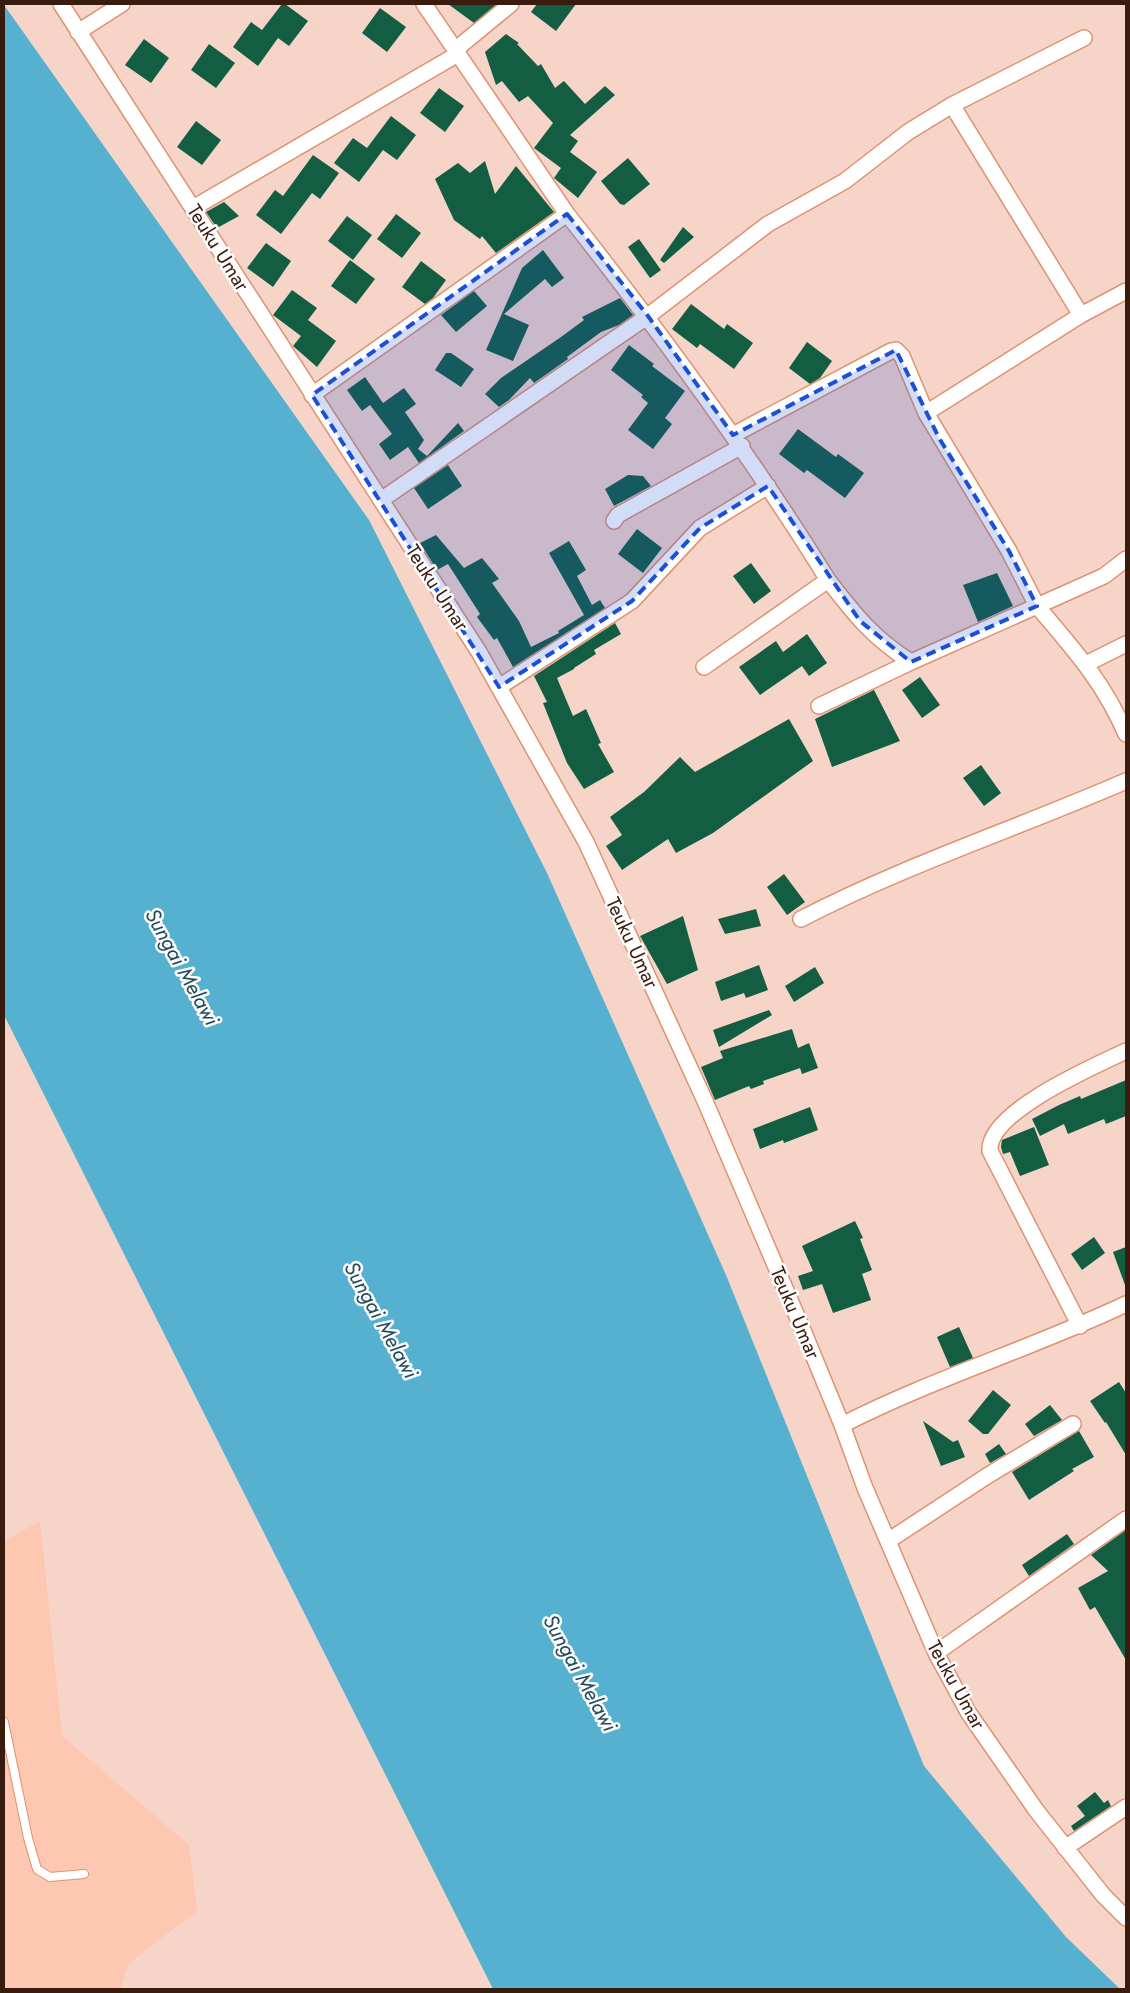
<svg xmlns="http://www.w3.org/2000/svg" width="1130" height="1993" font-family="Jost,sans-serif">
  <rect width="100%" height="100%" fill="#f6d4c7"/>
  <path fill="#fdc7b1" d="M40,1521L62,1736L189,1845L197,1911L129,1963L120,1989H4V1542Z"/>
  <path fill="#56b1d1" d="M4,5L369,520L547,873L726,1275L924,1766L1066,1937L1120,1989H493L4,1015Z"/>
  <path fill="#135d42" d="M282,4H285L308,21L289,46L278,38L258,66L233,47L251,22L262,30Z
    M448,4H497L474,23Z
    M537,4H576L556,31L531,12Z
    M380,8L406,27L387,52L362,33Z
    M506,34L519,43L517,44L538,66L541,64L555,88L564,81L585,104L605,86L615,95L570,135L578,141L570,152L597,172L578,198L554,178L561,168L534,148L553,123L528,96L519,102L502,81L496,85L485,52Z
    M144,39L169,58L151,83L125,65Z
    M209,44L235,63L216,88L191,70Z
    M439,88L464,106L445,132L420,113Z
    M391,116L416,135L397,160L383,150L359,182L334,163L353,138L367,148Z
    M196,121L221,140L202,165L177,147Z
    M313,155L339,173L320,199L312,193L281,234L256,215L275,190L283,196Z
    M628,158L650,184L624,205L620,204L601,181Z
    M485,161L495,194L516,166L554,212L496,253L482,236L480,239L454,220L435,179L458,163L470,173Z
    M224,202L239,216L217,228L206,212Z
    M396,214L421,233L402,258L377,239Z
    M347,216L372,235L353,260L328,241Z
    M683,227L694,237L664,263L660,260Z
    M639,239L661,270L650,278L628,247Z
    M266,243L291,261L273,287L247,268Z
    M543,250L564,278L552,287L545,279L504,314L529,325L513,361L486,350L522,268Z
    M350,260L375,279L356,304L331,286Z
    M421,261L446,280L433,298L425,304L402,287Z
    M292,290L317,308L308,320L336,341L317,367L293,346L301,336L273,315Z
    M474,291L487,306L456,332L441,315Z
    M620,298L633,315L619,325L601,332L567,357L568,359L534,383L530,378L509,400L499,407L485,394L501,378L561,337L584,320L582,317Z
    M691,304L724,329L727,324L753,343L734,369L700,344L697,348L672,329Z
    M807,342L832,361L820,378L810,384L789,368Z
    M629,345L654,364L652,366L685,391L665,418L672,424L653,449L628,430L648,403L641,397L643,395L611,370Z
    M446,353H451L474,369L461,387L435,370Z
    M365,377L383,403L404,388L416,404L405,412L424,440L418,449L427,456L458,423L464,431L419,463L408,447L390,460L379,444L392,434L370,405L362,411L347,390Z
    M798,429L836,457L838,454L864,473L845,498L807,470L804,473L779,454Z
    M448,465L462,486L428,509L414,488Z
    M628,475L643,476L651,486L614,506L605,489Z
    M637,529L662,548L643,573L618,554Z
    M436,535L464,568L482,558L499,579L492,583L519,621L531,647L559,633L558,631L584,615L549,553L569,541L586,570L577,576L592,605L600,600L605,608L513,667L497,638L494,640L477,617L480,614L448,564L437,570L420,543Z
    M751,563L771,591L754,604L733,576Z
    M997,573L1013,606L978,622L963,585Z
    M615,623L621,634L594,650L596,654L574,668V669L557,678L573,716L586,709L601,743L598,744L614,772L584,789L567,763L543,703L547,702L534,676Z
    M807,634L827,663L809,676L802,666L760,695L739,667L776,641L783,652Z
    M920,677L940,705L922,718L902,690Z
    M874,690L900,741L832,767L815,719Z
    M789,719L813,761L713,833L676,853L668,839L622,870L606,846L622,835L610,817L644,792L680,757L695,772Z
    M981,765L1001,793L984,806L963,778Z
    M784,874L805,902L787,915L767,887Z
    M756,909L761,926L725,934L718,919Z
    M683,916L698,970L667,984L640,936Z
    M759,965L768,990L746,998L744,993L721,1001L715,982Z
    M815,967L824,983L794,1002L785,986Z
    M769,1010L772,1015L719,1047L713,1030Z
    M792,1029L798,1048L809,1043L818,1068L802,1074L800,1068L763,1081L764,1084L751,1089L749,1086L715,1100L701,1067L723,1058L720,1051Z
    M1126,1080V1116L1106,1124L1104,1119L1068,1134L1064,1124L1040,1136L1032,1119L1059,1105L1080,1096L1081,1099Z
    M810,1107L818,1130L784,1143L783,1140L760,1149L753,1129Z
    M1034,1127L1049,1165L1020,1176L1010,1152L1003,1154L1001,1147L1002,1140Z
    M855,1221L863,1238L860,1239L872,1270L862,1274L871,1300L833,1313L822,1284L803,1290L798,1276L813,1271L802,1246Z
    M1094,1237L1105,1253L1082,1270L1071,1254Z
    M1126,1247V1285H1125L1113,1252Z
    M959,1327L973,1358L950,1367L937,1337Z
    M1119,1382L1126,1393V1455L1106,1422L1105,1423L1090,1401Z
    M993,1390L1011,1405L988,1434H983L968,1421Z
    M1050,1405L1062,1420L1034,1436L1025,1424Z
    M923,1421L953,1442L958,1440L965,1457L941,1466Z
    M1079,1431L1094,1457L1072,1469L1074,1471L1029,1500L1012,1472Z
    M999,1444L1006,1454L990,1463L985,1454Z
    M1126,1530V1660L1095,1607L1090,1610L1078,1588L1108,1571L1091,1555Z
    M1067,1534L1074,1544L1029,1576L1022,1565Z
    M1095,1792L1104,1803L1108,1800L1111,1806L1074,1831L1071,1826L1085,1816L1077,1806Z"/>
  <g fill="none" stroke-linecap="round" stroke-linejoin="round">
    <defs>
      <path id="service" d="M4,1722L28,1838L37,1869L50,1877L84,1874"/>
      <path id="minor" d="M61,4L479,652L586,842L705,1101L802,1328L842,1425L865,1488L936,1653L968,1712L1036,1810L1103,1895L1126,1918
        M424,4L567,214
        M78,32L122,4
        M455,50L511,4
        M952,105L1081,315
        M193,208L458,54
        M312,395L567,214C660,332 749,452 828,580L704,667
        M926,413L1009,551L1037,606L1104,576L1126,559
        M733,435L891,351L896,350L902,356L926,413L1081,315L1126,291
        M381,500L648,316L768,224L845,181L908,132L952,105L1084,38
        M614,521L618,515L742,446
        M828,580C855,615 873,638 911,662
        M1086,664L1126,644
        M499,687L632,601L700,528L768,486
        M819,706L911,662L1037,606C1074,650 1103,681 1126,734
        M801,919C905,865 1018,828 1126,781
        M1080,1326L990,1151C987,1112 1095,1066 1126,1051
        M842,1425C934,1378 1033,1348 1126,1304
        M888,1541L987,1476L1073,1424
        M936,1653L1126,1519
        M1065,1848L1126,1807"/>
    </defs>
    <use href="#service" stroke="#de9271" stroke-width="10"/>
    <use href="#minor" stroke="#de9271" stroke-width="18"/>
    <use href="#service" stroke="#fff" stroke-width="8"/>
    <use href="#minor" stroke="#fff" stroke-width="15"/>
  </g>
  <path fill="#1d4ed8" fill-opacity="0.2" stroke="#1d4ed8" stroke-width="4" stroke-dasharray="10 6" stroke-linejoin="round" d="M567,214L648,316L733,435L896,350L939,438L1009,551L1037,606L911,662L860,621L768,486L700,528L632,601L499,687L312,395Z"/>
  <g text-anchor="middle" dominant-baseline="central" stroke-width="5" stroke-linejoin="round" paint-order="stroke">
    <g font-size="20" fill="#3a1c0f" stroke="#fdfdfd">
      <text transform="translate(218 248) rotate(58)">Teuku Umar</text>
      <text transform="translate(437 588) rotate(57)">Teuku Umar</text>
      <text transform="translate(632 943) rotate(65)">Teuku Umar</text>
      <text transform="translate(795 1313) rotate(67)">Teuku Umar</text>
      <text transform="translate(956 1685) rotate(61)">Teuku Umar</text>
    </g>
    <g font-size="21" font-style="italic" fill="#234b59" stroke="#fdfdfd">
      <text transform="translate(182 967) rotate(61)">Sungai Melawi</text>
      <text transform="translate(381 1320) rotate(61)">Sungai Melawi</text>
      <text transform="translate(580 1673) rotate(61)">Sungai Melawi</text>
    </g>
  </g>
  <rect width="1130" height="1993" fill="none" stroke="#3a1c0f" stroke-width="10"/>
</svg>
